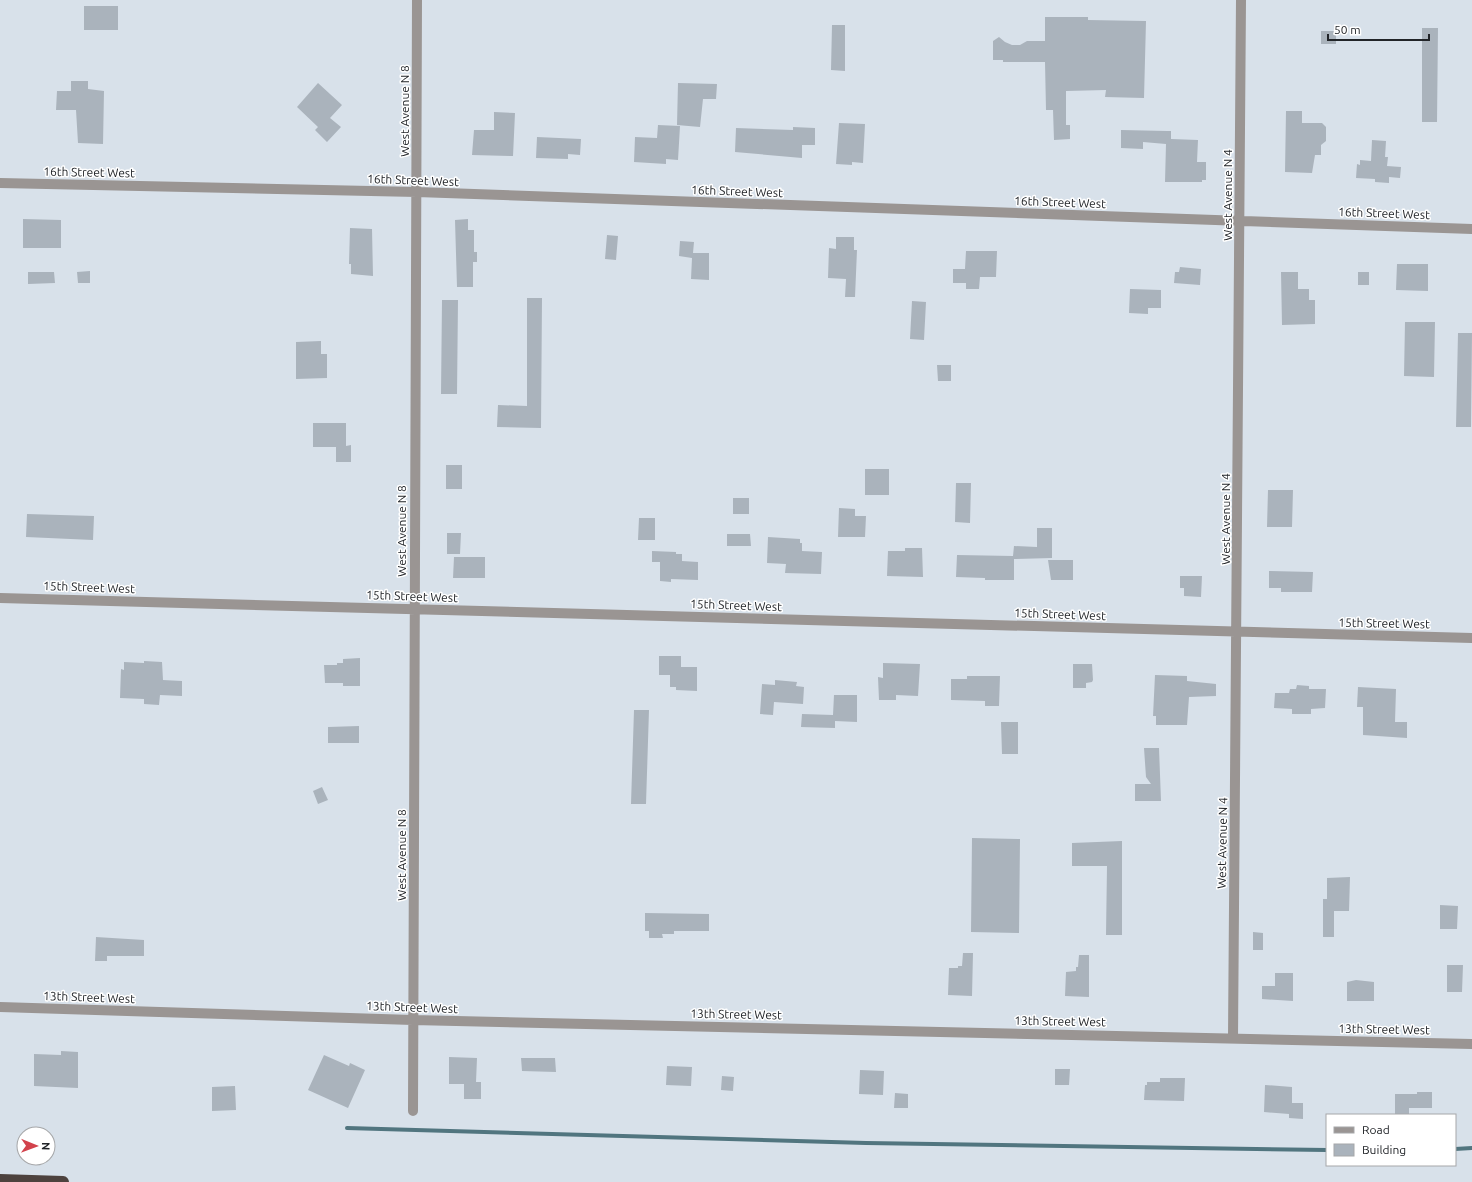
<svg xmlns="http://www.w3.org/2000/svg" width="1472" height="1182" font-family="Ubuntu,sans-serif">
  <rect width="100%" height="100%" fill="#d8e1ea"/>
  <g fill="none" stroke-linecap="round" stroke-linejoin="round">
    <path stroke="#51757f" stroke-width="4" d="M347,1128L866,1143L1327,1150
      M1455,1149L1472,1148"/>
  </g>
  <path fill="#aab3bc" d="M84,6H118V30H84Z
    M1045,17H1088V20L1146,21L1144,98L1105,97L1106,90L1066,91V125H1070V139L1054,140L1053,110H1046L1045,62H1003V60H993V41L999,37L1005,42L1012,45H1020L1027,41H1045Z
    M832,25H845V71L831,70Z
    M1422,28H1438L1437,122H1422Z
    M1321,31H1336V44H1321Z
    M71,81H88V89L104,91L103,144L78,143L76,110H56L57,91H71Z
    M318,83L342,105L330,118L341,127L327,142L315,130L318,127L297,107Z
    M678,83L717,84L716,99H703L700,127L677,125Z
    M1286,111H1302V123H1322L1326,127V141L1321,145V155H1315L1312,173L1285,172Z
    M494,112L515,113L513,156L472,155L474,130H494Z
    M839,123L865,124L863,163L852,162V165L836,164Z
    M658,125L680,126L678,160L666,159V164L634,162L635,137L657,138Z
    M793,127L815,128V145H802V158L735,152L736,128L793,130Z
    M1121,130L1167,131H1171V139L1198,140L1197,162H1206V180H1202V182H1165L1166,144L1143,142V149L1121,148Z
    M537,137L581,139L580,155L568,154V159L536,158Z
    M1372,140L1386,141L1385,157H1388L1387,166L1401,167L1400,178L1389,177V183L1375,182V179L1356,178L1357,164L1360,165V160L1371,161Z
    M23,219L61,220V248H23Z
    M468,219V230H474V252H477V262H473V287H457L455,220Z
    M350,228L372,229L373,276L351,274V264H349Z
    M607,235L618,236L616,260L605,259Z
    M836,237H854V250H857L855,297H845L846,279L828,278L829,248L836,249Z
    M680,241L694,242L693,253H709V280L691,279L692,258L679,256Z
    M966,251H997L996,277H980L979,289H966V283H953V269H965Z
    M1397,264H1428V291L1396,290Z
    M1180,267L1201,269L1200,285L1174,283L1175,272H1179Z
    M90,271V283H78L77,272Z
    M28,272H54L55,283L28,284Z
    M1281,272H1298V289H1309V300H1315V324L1282,325Z
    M1358,272H1369V285H1358Z
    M1130,289L1161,290V308H1148V314L1129,313Z
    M527,298H542L541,428L497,427L498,405L527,406Z
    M442,300H458L457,394H441Z
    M912,301L926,302L924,340L910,339Z
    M1405,322H1435L1434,377L1404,376Z
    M1458,333H1472L1471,427H1456Z
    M321,341V354H327V378L296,379V342Z
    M937,365H951V381H938Z
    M313,423H346V446L351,445V462H336V447H313Z
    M446,465H462V489H446Z
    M865,469H889V495H865Z
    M956,483H971L970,523L955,522Z
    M1268,490H1293L1292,527H1267Z
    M733,498H749V514H733Z
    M839,508L855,509V516H866L865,537H838Z
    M27,514L94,516L93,540L26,537Z
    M639,518H655V540H638Z
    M1037,528H1052V558L1014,559V580H985V578L956,577L957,555L1013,556L1014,546L1037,547Z
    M447,533H461L460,554H447Z
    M727,534H750L751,546H727Z
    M768,537L800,539V543H802V551L822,552L821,574L785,573L786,564L767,563Z
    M905,548H922L923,577L887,576L888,551H905Z
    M652,551L676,552V554H682V561L698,562V580L671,579V582L660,581V562H652Z
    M454,557H485V578H453Z
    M1048,560H1073V580H1051Z
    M1269,571L1313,572L1312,592H1281V588H1269Z
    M1180,576H1202L1201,597L1184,596V588H1180Z
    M659,656H681V667H697V691L676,690V687H670V675H659Z
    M360,658V686H343V683H325L324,665H337V663H343V659Z
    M144,661L162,662L163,680L182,681V696L160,695L159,705L144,704V699L120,698L121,669L124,670V662L144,663Z
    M883,663L920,664L918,696L896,695V700H879L878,677L883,678Z
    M1073,664H1092L1093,680L1092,682L1086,683V688H1073Z
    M1155,675L1187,676V681L1216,684V696L1189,697L1187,725H1156V716H1153Z
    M967,676H1000L999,706H985V701L951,700V679H967Z
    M775,680L797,682L796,686L804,687L803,704L774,702L773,715L760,714L762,684L775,685Z
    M1297,685L1309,686V689H1326L1325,708L1311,709V714H1292V709L1274,708L1275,693H1289L1290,689H1296Z
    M1358,687L1396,689L1395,722H1407V738L1363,735V707H1357Z
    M834,695H857V722L835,721V728L801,727L802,714L833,715Z
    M634,710H649L646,804H631Z
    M1001,722H1018V754H1002Z
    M359,726V743H328V727Z
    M1144,748H1159L1161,801H1135V784H1151L1146,777Z
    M322,787L328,800L318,804L313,791Z
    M972,838L1020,839L1019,933L971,932Z
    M1122,841V935H1106L1107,866H1072V843Z
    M1350,877L1349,911H1334V937H1323V899H1327V878Z
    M1440,905L1458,906L1457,929H1440Z
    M645,913L709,914V931H674V934H662L663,938H649V931H645Z
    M1253,932L1263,933V950H1253Z
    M96,937L144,940V956H107V961H95Z
    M963,953H973L972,996L948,995L949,968H958V966H962Z
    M1079,955H1089V997L1065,996L1066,972L1076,971V967H1078Z
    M1447,965H1463L1462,992H1447Z
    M1275,973H1293V1001L1262,999V986H1275Z
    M1356,980L1374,982V1001H1347V982Z
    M61,1051L78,1052V1088L34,1086V1054L61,1055Z
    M324,1055L349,1066L350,1063L365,1070L348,1108L308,1090Z
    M449,1057L477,1058L476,1082H481V1099H464V1084H449Z
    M521,1058H555L556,1072L522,1071Z
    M667,1066L692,1067L691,1086L666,1085Z
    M1055,1069H1070L1069,1085H1055Z
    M860,1070L884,1071L883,1095L859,1094Z
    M722,1076L734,1077L733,1091L721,1090Z
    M1160,1078H1185L1184,1101L1144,1100L1145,1085H1147V1082H1160Z
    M1265,1085L1292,1087V1103H1303V1119L1289,1118V1114L1264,1112Z
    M235,1086L236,1110L212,1111V1087Z
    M1417,1092H1432V1108H1409V1114H1395V1094H1417Z
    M895,1093L908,1094V1108H894Z"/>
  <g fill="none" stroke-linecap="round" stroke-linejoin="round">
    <path stroke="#9a9593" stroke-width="10" d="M0,183L417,192L1472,229
      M0,598L1472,638
      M0,1007L413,1020L1472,1044
      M1233,1038L1241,0
      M413,1111L417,0"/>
    <path stroke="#4d423e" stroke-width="12" d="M0,1180L63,1182"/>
  </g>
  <g text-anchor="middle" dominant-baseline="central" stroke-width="3" stroke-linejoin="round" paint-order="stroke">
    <g font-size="12" fill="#212428" stroke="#fff">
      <text transform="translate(404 111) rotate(-90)">West Avenue N 8</text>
      <text transform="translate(89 172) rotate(1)">16th Street West</text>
      <text transform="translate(413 180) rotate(2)">16th Street West</text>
      <text transform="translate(737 191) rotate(2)">16th Street West</text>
      <text transform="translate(1227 195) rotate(-90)">West Avenue N 4</text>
      <text transform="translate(1060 202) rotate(2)">16th Street West</text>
      <text transform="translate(1384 213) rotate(2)">16th Street West</text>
      <text transform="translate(1225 519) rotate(-90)">West Avenue N 4</text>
      <text transform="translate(401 531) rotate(-90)">West Avenue N 8</text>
      <text transform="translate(89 587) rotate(2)">15th Street West</text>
      <text transform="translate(412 596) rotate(2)">15th Street West</text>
      <text transform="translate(736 605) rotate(2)">15th Street West</text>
      <text transform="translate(1060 614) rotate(2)">15th Street West</text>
      <text transform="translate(1384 623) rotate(1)">15th Street West</text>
      <text transform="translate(1222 843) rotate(-89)">West Avenue N 4</text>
      <text transform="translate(401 855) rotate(-90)">West Avenue N 8</text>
      <text transform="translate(89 997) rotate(2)">13th Street West</text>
      <text transform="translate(412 1007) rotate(2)">13th Street West</text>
      <text transform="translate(736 1014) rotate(1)">13th Street West</text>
      <text transform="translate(1060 1021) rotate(1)">13th Street West</text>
      <text transform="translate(1384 1029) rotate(1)">13th Street West</text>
    </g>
  </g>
  <rect x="1326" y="1114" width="130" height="52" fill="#ffffff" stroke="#a6a7a9"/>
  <rect x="1334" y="1127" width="20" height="6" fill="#9a9593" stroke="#a6a7a9"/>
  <text x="1362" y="1134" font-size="12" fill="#212428">Road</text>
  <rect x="1334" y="1144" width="20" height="12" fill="#aab3bc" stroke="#a6a7a9"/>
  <text x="1362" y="1154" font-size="12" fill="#212428">Building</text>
  <g transform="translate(36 1146) rotate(91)"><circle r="19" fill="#ffffff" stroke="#a6a7a9"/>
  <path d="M0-3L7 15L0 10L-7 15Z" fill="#d2424c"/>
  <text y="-6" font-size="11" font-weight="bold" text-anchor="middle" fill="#212428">N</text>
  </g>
  <path d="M1328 34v6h101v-6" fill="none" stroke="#212428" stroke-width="2"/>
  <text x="1334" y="34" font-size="12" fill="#212428" stroke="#ffffff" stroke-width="3" paint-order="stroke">50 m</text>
</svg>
